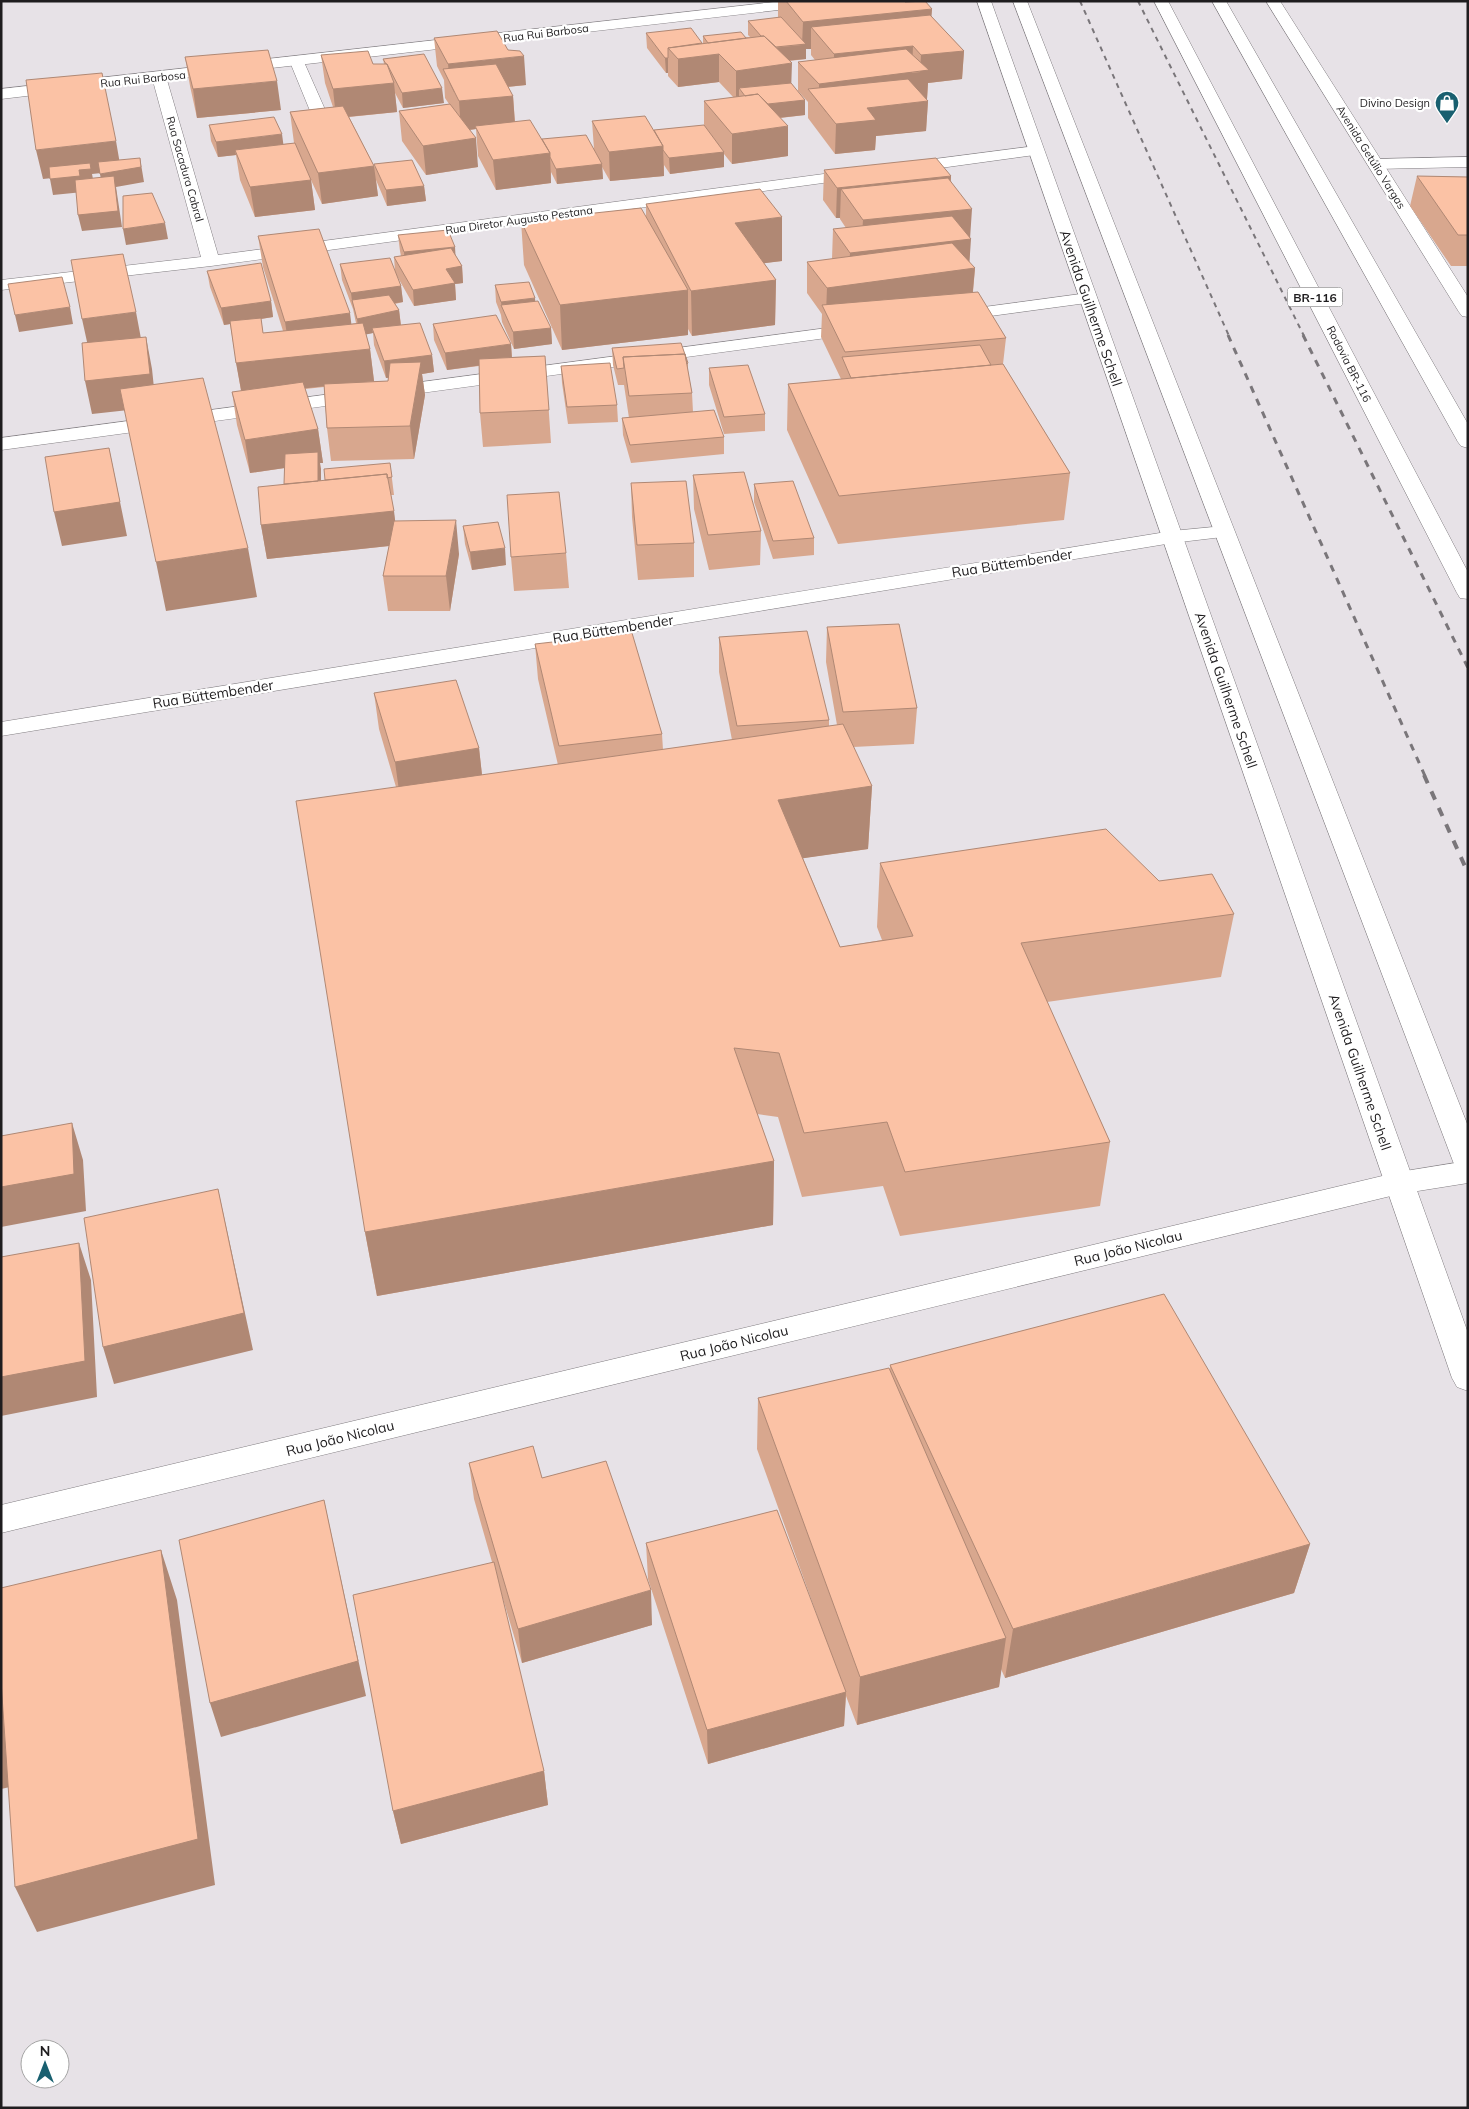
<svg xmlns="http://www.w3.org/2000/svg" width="1469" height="2109" font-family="Mulish,sans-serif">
  <rect width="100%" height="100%" fill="#e7e2e7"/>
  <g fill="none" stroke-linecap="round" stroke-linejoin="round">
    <defs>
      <path id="service" d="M297,58L304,62L331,123L328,126L323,128L315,123L290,62Z
        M1088,293L1094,294L1097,298L1094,302L954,321L948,320L945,316L948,312L954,311Z
        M857,324L863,325L866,329L863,333L1,450V438Z"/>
      <path id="minor" d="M783,1H829L822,5L167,80L218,255L861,169L867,171L869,174L867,177L211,266L1,290V280L201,257L153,81L1,99V89Z
        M1036,146L1044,151L1042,154L904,173L896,168L904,163Z
        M1468,157V167L1375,169L1367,164L1375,159Z
        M1224,526L1231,528L1234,532L1231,536L1172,543L1,736V722L1172,531Z
        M1468,1161V1183L1399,1194L1,1533V1505L1399,1172Z"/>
      <path id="secondary" d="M977,1H991L1468,1333V1391L1457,1387L1452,1378Z
        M1013,1H1027L1468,1126V1174L1458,1171L1454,1164Z"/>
      <path id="primary" d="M1266,1H1280L1468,297V317L1462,316L1459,312Z"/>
      <path id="motorway" d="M1154,1H1168L1468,572V599L1460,598L1457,593Z
        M1212,1H1226L1468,424V448L1461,446L1458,442Z"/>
    </defs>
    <use href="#service" stroke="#827e82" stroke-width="1"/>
    <use href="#minor" stroke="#827e82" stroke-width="1"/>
    <use href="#secondary" stroke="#827e82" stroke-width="1"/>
    <use href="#primary" stroke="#827e82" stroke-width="1"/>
    <use href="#motorway" stroke="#827e82" stroke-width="1"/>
    <use href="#service" fill="#fff" fill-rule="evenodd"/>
    <use href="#minor" fill="#fff" fill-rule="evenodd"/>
    <use href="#secondary" fill="#fff" fill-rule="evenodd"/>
    <use href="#primary" fill="#fff" fill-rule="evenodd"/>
    <use href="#motorway" fill="#fff" fill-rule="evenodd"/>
    <path stroke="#7a767a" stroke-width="2" stroke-dasharray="5 5" stroke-linecap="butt" d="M1080,1L1229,336
      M1138,1L1304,336"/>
    <path stroke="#7a767a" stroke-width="3" stroke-dasharray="7 7" stroke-linecap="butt" d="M1228,335L1425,776
      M1303,335L1468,668"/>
    <path stroke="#7a767a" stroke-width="4" stroke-dasharray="9 9" stroke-linecap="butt" d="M1424,775L1468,873"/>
  </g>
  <path fill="#d8a78e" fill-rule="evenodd" d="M778,1H904L932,9L931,16L964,51L962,79L928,83L927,99H926L928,101L926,131L876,136L875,150L835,154L808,118V102L798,91V62L815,60L811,55V49H806V59L789,61L791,83L805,100V115L780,118L788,156L732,164L724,154V167L670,174L664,165V176L610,181L602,167L603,179L557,184L551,172V183L496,190L478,156L476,129L469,130L478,167L426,175L402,141L399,111L449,104L445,98L444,80L437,66L434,38L526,85L508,87L513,96L515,122L542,139L594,149L592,121L654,130L704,126V101L734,98L719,82L678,87L668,76V73H666L647,48L646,33L702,43H703V36L750,37L748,35V21L778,18Z
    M321,55L373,64H384L383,59L444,103L403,108L395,93L397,112L349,117L374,166L424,186L426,201L387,206L376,180L378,196L322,204L311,180L315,210L255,217L240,180L236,155L218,157L211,141L209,125L283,144L294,143L290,112L333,107L325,83Z
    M185,57L281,110L197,118L190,86Z
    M824,170L951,176V181L970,237L969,262L975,268L973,292L1006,338L1003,364L1070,473L1064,520L838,544L787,430L788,384L841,379L821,337L822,314L807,293V262L832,259L833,229L846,228L840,219V218H836L823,200Z
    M1417,176L1468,177V266H1451L1410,206Z
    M646,204L782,261L764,263L776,280L775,325L692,336L688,329V335L562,350L524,265L521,221L646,217Z
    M398,235L456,256L462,266L463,283L455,284L456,300L414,306L397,276L401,286L403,302L395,304L399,310L401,325L432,355L434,372L422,374L425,395L414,459L331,461L327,428L324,387L305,389L318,429L323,463H320L321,481L325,480L390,463L394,495H391L395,521L459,554L450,611H388L383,576L389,546L267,559L261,525L284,484L285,468L250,473L237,425L232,392L241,391L230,324L224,325L210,287L207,271L271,301L273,317L261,319L263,333L283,331L263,267L258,236L351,324L356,323L353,309L342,280L340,264L395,271L394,257L401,256L400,251ZM373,333L374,345L386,378H388V381H374L370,349L366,334Z
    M495,285L535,301L551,328L552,344L514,349L502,322L501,315L496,302Z
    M433,324L511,344L512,357L545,356L551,443L483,447L480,413L479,366L447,370L434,340Z
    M612,348L688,363V371L692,393L693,412L724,437V454L631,463L623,435L622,418H629L624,385H618L613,365Z
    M561,366L617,405L618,422L568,424L562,383Z
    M709,368L765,414V431L724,434L709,385Z
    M693,475L761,531L760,565L709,570L694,509Z
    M631,483L694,543V577L638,580L632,517Z
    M754,484L814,538V555L773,559L754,502Z
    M463,526L506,565L472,570L465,544Z
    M566,553L569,588L514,591L511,557Z
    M827,627L917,708L914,744L853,747L872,786L868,849L803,858L840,947L882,940L877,927L880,863L1159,881L1234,914L1221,977L1047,1002L1110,1142L1100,1206L900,1236L883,1186L802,1197L778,1117L757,1114L774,1161L773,1225L377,1296L365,1232L396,787L379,729L374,693L479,748L482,775L558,765L538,679L535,644L662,734L663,750L732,740L719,672V637L829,720V726L837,725L826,662Z
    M890,1365L1310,1544L1294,1593L1005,1678L1001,1669L999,1687L857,1725L846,1696L844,1726L708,1764L648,1579L646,1543L818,1618L757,1449L758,1398L890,1369Z
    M469,1463L542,1478L652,1625L522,1663L498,1582L544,1771L548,1805L401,1844L393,1811L492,1562L474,1499Z"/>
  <path fill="#b08874" d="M932,9L930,37L811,27V49H806V59L772,62V48L802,45L803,22Z
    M913,46L912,73L920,72L921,55L964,51L962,79L928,83L927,99L826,112L819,102V84L833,82L834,54Z
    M719,54V82L678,87V59Z
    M524,56L526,85L454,92L450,84L448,64Z
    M665,58H668V73H666Z
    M792,63L791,92L739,88V99H736V71Z
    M277,81L281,110L197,118L193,89Z
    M394,83L397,112L336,118L333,89Z
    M442,88L444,103L403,108L402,93Z
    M513,96L515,125L475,126L476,129L461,131L459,101Z
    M805,100V115L752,121V106Z
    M928,101L926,131L876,136L875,150L835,154L836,124L867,108Z
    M788,126V156L732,164V134Z
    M282,134L284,149L235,150L236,155L218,157L216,142Z
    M476,138L478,167L426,175L423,146Z
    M116,141L121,170L140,158L144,182L116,187L122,227L82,231L78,215L103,190L100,174L111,172L92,174L94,184L83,192L53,195L50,179L80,175L43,179L36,150Z
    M663,146L664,176L610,181L609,152Z
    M724,152V167L670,174L669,158Z
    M550,153L551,183L496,190L493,160Z
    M602,164L603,179L557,184L556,169Z
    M374,166L378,196L322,204L318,173Z
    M951,176L949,206L841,189L840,218H836L837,188Z
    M311,180L315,210L255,217L250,187Z
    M424,186L426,201L387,206L386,190Z
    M972,209L970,239H971L969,269L975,268L972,300L826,313L827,288L848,284L850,253L861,251L863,220Z
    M782,217V261L735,267V223Z
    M165,223L168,239L126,245L123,229Z
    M455,247L456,263L405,268L404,252Z
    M462,266L463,283L455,284L456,300L414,306L413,290L446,269Z
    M776,280L775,325L692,336L691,291Z
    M401,286L403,302L354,309L352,300L353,309L351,293Z
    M688,290V335L562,350L560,305Z
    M535,298L536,315L502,308L501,302Z
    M271,301L273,317L224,325L221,308Z
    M70,307L73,324L19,332L15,315Z
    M399,310L401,327L372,328L373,333L359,336L357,319Z
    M136,312L142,344L89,351L82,319Z
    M350,313L354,345L290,354L285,322Z
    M551,328L552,344L514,349L513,332Z
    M146,337L152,369L156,407L92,414L85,381Z
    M511,344L512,361L447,370L445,353Z
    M370,349L374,381L242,395L236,363Z
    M432,355L434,372L422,374L425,395L414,459L410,426L419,374L386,378L384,361Z
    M318,429L323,463H320L321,469V502L318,484V463L250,473L245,440Z
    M109,448L127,536L62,546L54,512Z
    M394,511L398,545L267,559L261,525Z
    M456,520L459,554L450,611L446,576Z
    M248,548L257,597L166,611L156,562Z
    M505,548L506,565L472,570L470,552Z
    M479,748L483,784L400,798L395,762Z
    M872,786L868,849L777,862L778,800Z
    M72,1123L83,1160L86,1211L1,1227V1187Z
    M774,1161L773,1225L377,1296L365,1232Z
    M218,1189L226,1226L253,1350L114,1384L103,1347Z
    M79,1243L91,1280L97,1397L1,1416V1377Z
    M324,1500L366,1696L221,1737L210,1703Z
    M1310,1544L1294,1593L1005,1678L1013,1629Z
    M161,1550L177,1600L215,1885L37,1932L15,1887Z
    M651,1590L652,1625L522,1663L518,1629Z
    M1006,1638L999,1687L857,1725L860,1677Z
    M1,1658L10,1787L1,1789Z
    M846,1692L844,1726L708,1764L707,1730Z
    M544,1771L548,1805L401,1844L393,1811Z"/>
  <path fill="#fbc2a5" stroke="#b08874" d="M786,1H904L905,2L925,1L932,9L803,22Z
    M930,15L964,51L921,55L913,46L834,54L811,27Z
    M781,17L806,44L776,47L764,36H761L748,21Z
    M691,28L702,43L668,48V58H665L646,33Z
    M497,31L508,50L520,51L524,56L448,64L434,38Z
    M741,32L746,38L708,43L703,36Z
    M764,36L792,63L736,71L719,54L678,59L668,48Z
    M906,49L929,70L819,84L798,62Z
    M268,50L277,81L193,89L185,57Z
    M368,51L373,64H387L394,83L333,89L321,55Z
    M424,54L442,88L402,93L387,64H386L383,59Z
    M496,64L513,96L459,101L443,69Z
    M102,73L116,141L36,150L26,80Z
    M908,79L928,101L867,108L876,120L836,124L808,89Z
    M791,83L805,100L768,104L758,94L745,96L739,88Z
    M758,94L788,126L732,134L704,101Z
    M450,104L476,138L423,146L399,111Z
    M343,106L374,166L318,173L290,112Z
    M645,116L663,146L609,152L592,121Z
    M274,117L282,134L216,142L209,125Z
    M530,120L550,153L493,160L475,126Z
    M704,125L724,152L669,158L663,150V146L654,130Z
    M586,135L602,164L556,169L550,157V153L542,139Z
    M295,143L311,180L250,187L235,150Z
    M140,158L141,167L100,174L98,162Z
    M936,158L951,176L837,188L824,170Z
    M412,160L424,186L386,190L374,164Z
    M90,163L91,169L79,170L80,176L50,179L49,167Z
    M114,176L118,211L78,215L75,180Z
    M1417,176L1468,177V235H1458Z
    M948,178L972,209L863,220L841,189Z
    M760,189L782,217L735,223L776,280L691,291L646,204Z
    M152,193L165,223L123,229V196Z
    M641,208L688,290L560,305L521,221Z
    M952,216L971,239L850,253L833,229Z
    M319,229L350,313L285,322L258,236Z
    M448,230L455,247L404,252L398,235Z
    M952,243L975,268L827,288L807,262Z
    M451,248L462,266L446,269L455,283L413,290L394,257Z
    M123,254L136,312L82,319L71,260Z
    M390,258L401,286L351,293L340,264Z
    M261,263L271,301L221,308L207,271Z
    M62,277L70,307L15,315L8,284Z
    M529,282L535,298L501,302L495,285Z
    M978,292L1006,338L845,352L822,305Z
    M389,295L399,310L357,319L352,300Z
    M538,301L551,328L513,332L501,305Z
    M496,315L511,344L445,353L433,324Z
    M261,318L263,333L363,323L370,349L236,363L230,321Z
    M420,323L432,355L384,361L372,328Z
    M146,337L150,374L85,381L82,343Z
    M681,343L688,363L687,364L685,354L623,357L624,368L617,369L612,348Z
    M980,345L991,365L851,378L842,357Z
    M685,354L692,393L629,396L623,357Z
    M545,356L549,410L480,413L479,359Z
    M421,362L410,426L327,428L324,384L388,381L390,363Z
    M610,363L617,405L567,407L561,366Z
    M1003,364L1070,473L839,496L788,384Z
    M748,365L765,414L724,417L709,368Z
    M203,378L248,548L156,562L120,389Z
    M303,382L318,429L245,440L232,392Z
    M714,410L724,437L630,445L622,418Z
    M109,448L120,502L54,512L45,457Z
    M318,452V481L284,484L285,454Z
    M390,463L392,477L387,478V474L325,480L324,469Z
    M744,472L761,531L708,535L693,475Z
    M387,474L394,511L261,525L258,487Z
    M686,481L694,543L637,545L631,483Z
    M793,481L814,538L773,541L754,484Z
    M559,492L566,553L511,557L507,495Z
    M456,520L446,576H383L394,521Z
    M498,522L505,548L470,552L463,526Z
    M899,624L917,708L843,712L827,627Z
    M807,631L829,720L737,726L719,637Z
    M632,633L662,734L559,746L535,644Z
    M456,680L479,748L395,762L374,693Z
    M843,724L872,786L778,800L840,947L913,936L880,863L1106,829L1159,881L1212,874L1234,914L1021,943L1110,1142L905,1172L887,1122L804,1133L779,1053L734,1048L774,1161L365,1232L296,801Z
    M72,1123L74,1174L1,1187V1136Z
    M218,1189L244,1313L103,1347L84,1218Z
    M79,1243L85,1361L1,1377V1257Z
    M1164,1294L1310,1544L1013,1629L890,1365Z
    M889,1368L1006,1638L860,1677L758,1398Z
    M533,1446L542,1478L606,1461L651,1590L518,1629L469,1463Z
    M324,1500L358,1661L210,1703L179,1540Z
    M777,1510L846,1692L707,1730L646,1543Z
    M161,1550L198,1839L15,1887L1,1681V1588Z
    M494,1562L544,1771L393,1811L353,1595Z"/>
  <defs>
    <symbol id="shop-pin" viewBox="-11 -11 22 30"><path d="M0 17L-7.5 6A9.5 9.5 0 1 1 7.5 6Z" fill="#196070" stroke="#fff"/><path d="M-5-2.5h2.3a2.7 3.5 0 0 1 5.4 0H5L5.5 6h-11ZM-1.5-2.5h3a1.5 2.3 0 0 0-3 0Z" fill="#fff"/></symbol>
  </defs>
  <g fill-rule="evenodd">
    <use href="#shop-pin" x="1433" y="89" width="28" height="38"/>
  </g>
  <g text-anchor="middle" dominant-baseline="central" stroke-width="4.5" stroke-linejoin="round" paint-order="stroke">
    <g font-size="11" fill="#1f1d1f" stroke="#fff">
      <text transform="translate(546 33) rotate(-7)">Rua Rui Barbosa</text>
      <text transform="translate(143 79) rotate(-6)">Rua Rui Barbosa</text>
      <text transform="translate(1371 157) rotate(58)">Avenida Getúlio Vargas</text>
      <text transform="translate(185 169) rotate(74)">Rua Sacadura Cabral</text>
      <text transform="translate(519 220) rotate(-8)">Rua Diretor Augusto Pestana</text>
      <text transform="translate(1349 364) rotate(63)">Rodovia BR-116</text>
    </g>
    <g font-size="11" fill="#1f1d1f" stroke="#fff" text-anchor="end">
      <text x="1430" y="103">Divino Design</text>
    </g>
    <rect fill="#fff" stroke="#626162" stroke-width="1" x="1287.5" y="287.5" width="55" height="19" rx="4"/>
    <g font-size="12" font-weight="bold" fill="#1f1d1f">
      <text x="1315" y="297">BR-116</text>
    </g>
    <g font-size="14" fill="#1f1d1f" stroke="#fff">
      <text transform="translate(1091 308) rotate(71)">Avenida Guilherme Schell</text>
      <text transform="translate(1012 563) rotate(-9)">Rua Büttembender</text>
      <text transform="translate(613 629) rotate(-9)">Rua Büttembender</text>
      <text transform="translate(1226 690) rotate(71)">Avenida Guilherme Schell</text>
      <text transform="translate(213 694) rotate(-9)">Rua Büttembender</text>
      <text transform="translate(1360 1072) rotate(71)">Avenida Guilherme Schell</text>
      <text transform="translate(1128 1248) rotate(-14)">Rua João Nicolau</text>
      <text transform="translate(734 1343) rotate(-14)">Rua João Nicolau</text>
      <text transform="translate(340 1438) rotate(-14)">Rua João Nicolau</text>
    </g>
  </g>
  <rect width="1469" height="2109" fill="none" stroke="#1f1d1f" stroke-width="5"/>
  <g transform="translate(45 2064)"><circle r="24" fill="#ffffff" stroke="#a5a5a5"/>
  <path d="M0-4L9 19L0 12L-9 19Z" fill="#196070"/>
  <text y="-8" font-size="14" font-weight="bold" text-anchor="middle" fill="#1f1d1f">N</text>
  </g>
</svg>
